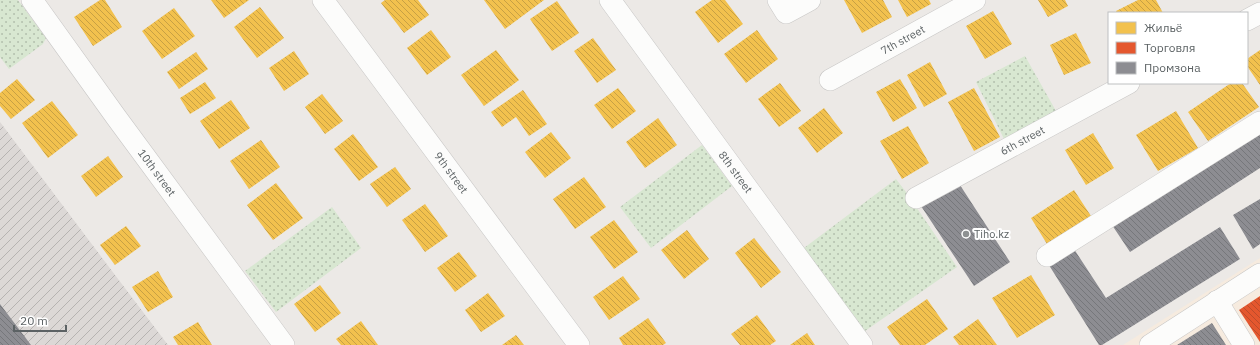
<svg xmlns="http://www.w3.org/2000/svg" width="1260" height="345" font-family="'IBM Plex Sans',sans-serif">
  <defs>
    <pattern id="industrial-furrows" width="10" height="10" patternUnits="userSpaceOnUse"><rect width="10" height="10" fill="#dcd8d6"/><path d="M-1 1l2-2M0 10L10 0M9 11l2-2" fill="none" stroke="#b6b3b1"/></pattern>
    <pattern id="green-dots" width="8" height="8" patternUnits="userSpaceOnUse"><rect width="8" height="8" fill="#d8e7d1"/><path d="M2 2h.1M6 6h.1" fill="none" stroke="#b2bfad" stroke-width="1.8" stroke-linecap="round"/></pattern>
    <pattern id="homes-back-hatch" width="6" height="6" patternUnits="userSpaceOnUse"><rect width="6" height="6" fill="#f2c14e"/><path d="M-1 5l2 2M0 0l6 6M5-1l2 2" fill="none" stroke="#c7a044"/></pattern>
    <pattern id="shops-back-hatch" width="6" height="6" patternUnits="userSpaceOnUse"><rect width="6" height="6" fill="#e4572e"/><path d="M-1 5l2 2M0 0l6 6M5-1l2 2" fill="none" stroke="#bc4b2b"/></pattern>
    <pattern id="industry-back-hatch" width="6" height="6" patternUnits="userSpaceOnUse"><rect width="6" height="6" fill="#8d8d92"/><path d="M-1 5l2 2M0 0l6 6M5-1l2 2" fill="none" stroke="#76777b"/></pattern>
  </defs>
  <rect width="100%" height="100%" fill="#ece9e6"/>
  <path fill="#f6ebdf" d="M1260,258V345H1123Z"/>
  <path fill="url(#industrial-furrows)" d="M0,122L112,271L168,345H0Z"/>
  <path fill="url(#green-dots)" d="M0,0H18L46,38L43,44L9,69L0,57Z
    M1025,56L1056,111L1004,139L976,82Z
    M702,145L732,186L651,248L620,207Z
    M896,179L906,192L957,267L865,331L804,248Z
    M332,207L361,248L276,312L245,271Z"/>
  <path fill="url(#homes-back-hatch)" d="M100,0H105L122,27L93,46L74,17Z
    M211,0H249L224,18Z
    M385,0H418L429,15L404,33L381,3Z
    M484,0H544L505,29Z
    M712,0H725L743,24L718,43L695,12Z
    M844,0H883L892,17L862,33Z
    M898,0H929L931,4L907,17Z
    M1038,0H1065L1068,6L1048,17Z
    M1138,0H1156L1163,13H1117L1116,11Z
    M557,1L579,33L552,51L530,19Z
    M260,7L284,38L257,58L234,27Z
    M174,8L195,36L162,59L142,31Z
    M993,11L1012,44L985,59L966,26Z
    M431,30L451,57L427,75L407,48Z
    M757,30L778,59L746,83L724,54Z
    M1076,33L1091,63L1064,75L1050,45Z
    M593,38L616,70L597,83L574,51Z
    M496,50L519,80L484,106L461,75Z
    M1260,50V85L1247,66V59Z
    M294,51L309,74L284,91L269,68Z
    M196,52L208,69L179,89L167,72Z
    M930,62L947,94L924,107L907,75Z
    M17,79L35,100L11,119L0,106V93Z
    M900,79L917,108L893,122L876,92Z
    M205,82L216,98L190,114L180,98Z
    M780,83L801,111L779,127L758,99Z
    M1231,83H1242L1259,107L1208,141L1188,112Z
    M618,88L636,111L612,129L594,105Z
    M974,88L1000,137L974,151L948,102Z
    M523,90L547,124L529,136L516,117L502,127L491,112Z
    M322,94L343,121L325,134L305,107Z
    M231,100L250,128L219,149L200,121Z
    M52,101L78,135L48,158L22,123Z
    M824,108L843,133L817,153L798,128Z
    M1176,111L1198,148L1158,171L1136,135Z
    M658,118L677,145L645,168L626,142Z
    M908,126L929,163L902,179L880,141Z
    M551,132L571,158L545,178L525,152Z
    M1093,133L1114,168L1086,185L1065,150Z
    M353,134L378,167L359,181L334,149Z
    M261,140L280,167L249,189L230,161Z
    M108,156L123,177L96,197L81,176Z
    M395,167L411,189L387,207L370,184Z
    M584,177L606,207L575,229L553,199Z
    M276,183L303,218L273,240L247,205Z
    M1074,190L1091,216L1047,244L1031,218Z
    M425,204L448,236L425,252L402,220Z
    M614,220L638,252L614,269L590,237Z
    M126,226L141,246L115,265L100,245Z
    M687,230L709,259L684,279L661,250Z
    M754,238L781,272L761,288L735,253Z
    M459,252L477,276L455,292L437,268Z
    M158,271L173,297L148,312L132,287Z
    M1031,275L1055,315L1017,338L992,298Z
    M623,276L640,299L609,320L593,297Z
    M320,285L341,313L315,332L294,304Z
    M488,293L505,316L481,332L465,310Z
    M927,299L948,329L925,345H900L887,327Z
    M757,315L776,341L770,345H740L731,334Z
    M648,318L666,343L663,345H623L619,338Z
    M978,319L997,345H959L953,337Z
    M361,321L378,345H341L336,339Z
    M198,322L212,345H178L173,337Z
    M807,333L815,345H790Z
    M516,335L524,345H502Z"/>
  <path fill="url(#shops-back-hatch)" d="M1260,296V342L1239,310Z"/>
  <path fill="url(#industry-back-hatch)" d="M1260,133V168L1130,252L1112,225Z
    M958,182L1010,262L974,286L921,206Z
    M1260,199V244L1253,249L1233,215Z
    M1220,227L1240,259L1102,345H1099L1047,262L1072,246L1106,298Z
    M0,304L31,345H0Z
    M1212,323L1226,345H1177Z"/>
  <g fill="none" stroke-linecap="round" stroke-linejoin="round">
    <defs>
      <g id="minor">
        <path id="s1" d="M32,0L116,117L284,345"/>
        <path id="s2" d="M323,0L579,345"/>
        <path id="s3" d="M610,0L862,345"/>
        <path d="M778,0L786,13L810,0"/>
        <path d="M1247,20L1260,13"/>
        <path id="s4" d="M830,80L975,0"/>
        <path id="s5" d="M916,198L1129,83"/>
        <path d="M1047,256L1260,122"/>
        <path d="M1217,301L1244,345"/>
        <path d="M1150,345L1260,274"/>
      </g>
    </defs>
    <use href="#minor" stroke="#c8c7c6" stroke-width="22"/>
    <use href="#minor" stroke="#fcfcfb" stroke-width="21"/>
  </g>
  <circle fill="#8e9192" stroke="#fff" stroke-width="1.5" cx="966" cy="234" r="4"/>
  <g text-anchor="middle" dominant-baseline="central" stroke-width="4" stroke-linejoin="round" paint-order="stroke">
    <g font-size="11" fill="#5c6264" stroke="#fff">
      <text stroke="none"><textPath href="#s4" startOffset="83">7th street</textPath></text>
      <text stroke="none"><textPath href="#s5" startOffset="121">6th street</textPath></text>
      <text stroke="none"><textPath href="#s2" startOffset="215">9th street</textPath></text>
      <text stroke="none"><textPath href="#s3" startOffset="213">8th street</textPath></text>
      <text stroke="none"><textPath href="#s1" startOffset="213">10th street</textPath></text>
    </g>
    <g font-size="11" fill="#5c6264" stroke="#fff" text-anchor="start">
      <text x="974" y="234">Tiho.kz</text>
    </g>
  </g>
  <rect x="1108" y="12" width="140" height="72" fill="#ffffff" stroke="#bec0c1"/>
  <rect x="1116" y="22" width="20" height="12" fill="#f2c14e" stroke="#bec0c1"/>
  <text x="1144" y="32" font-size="12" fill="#5c6264">Жильё</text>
  <rect x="1116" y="42" width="20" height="12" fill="#e4572e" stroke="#bec0c1"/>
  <text x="1144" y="52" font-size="12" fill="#5c6264">Торговля</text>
  <rect x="1116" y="62" width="20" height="12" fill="#8d8d92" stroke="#bec0c1"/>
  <text x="1144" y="72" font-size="12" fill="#5c6264">Промзона</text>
  <path d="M14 325v6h52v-6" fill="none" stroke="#5c6264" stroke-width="2"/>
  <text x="20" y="325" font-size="12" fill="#5c6264" stroke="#ffffff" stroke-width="3" paint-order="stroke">20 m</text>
</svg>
